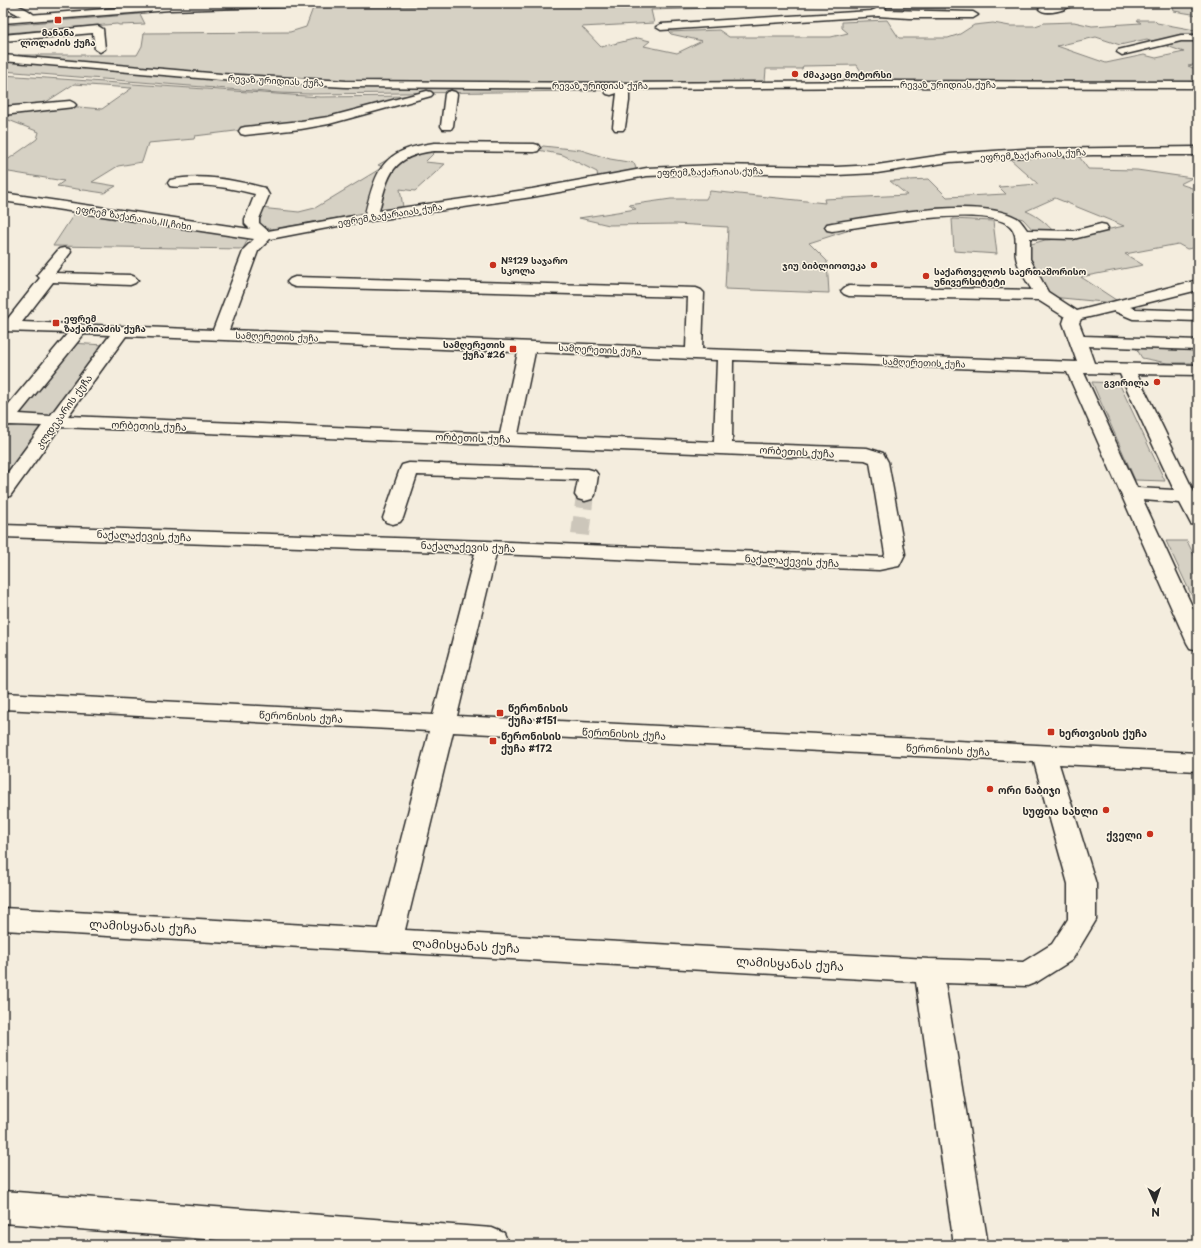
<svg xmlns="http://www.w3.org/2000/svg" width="1201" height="1248" font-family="'Playpen Sans','Noto Sans Georgian',sans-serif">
  <rect width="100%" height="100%" fill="#f4edde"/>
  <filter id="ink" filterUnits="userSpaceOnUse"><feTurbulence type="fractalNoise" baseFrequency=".025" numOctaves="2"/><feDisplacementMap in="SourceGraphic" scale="8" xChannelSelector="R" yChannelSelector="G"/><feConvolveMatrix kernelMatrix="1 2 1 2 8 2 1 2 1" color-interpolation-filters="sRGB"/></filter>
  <g filter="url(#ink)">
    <path fill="#d6d1c4" stroke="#807e78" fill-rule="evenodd" d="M650,3H937L946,9L867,7L866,3L651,10L654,23L582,27L601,47L638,38L650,41L644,46L677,53L702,41L671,34L669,32L719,30L729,37H831L848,33L842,28V22L887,20L899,38H948L960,34L974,25L993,23L1010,26H1035L1044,23L1074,22L1092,26L1141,23L1137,20H1154L1157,23L1195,30L1198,29V64L1188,66L1198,70V83L867,81L857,65L803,66L802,69H766L765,82H336L159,70L18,55H137L142,46L144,33L290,32L306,27L313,8ZM1096,37L1120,45L1147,39L1184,52L1156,58L1144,55L1106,63L1057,46Z
      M1198,6V15L1174,11L1173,7Z
      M140,14L145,24L119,25L117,24L8,33V25Z
      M3,60L323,85L605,88L592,91L309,94L278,93L3,71Z
      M3,75L320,97L409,96L411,97L334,117L300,123L195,136L194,139L148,143L142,162L118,166L92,182L116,186L104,193L57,186L64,181L3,171V163L37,139L39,132L6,119L3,120ZM74,84L131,88H132L102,109L43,104Z
      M543,146L581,150L610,159L634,163L637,171L598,178L597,172L563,155L538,150Z
      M438,149L425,162L445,164L415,191L400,189L403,207L272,229L260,227L256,222L260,208L299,212L315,208L383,167L378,165L397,154Z
      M1078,155L1088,169L1137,170L1192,178L1180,184L1198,190V247L1187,249L1178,244L1125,254L1143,265L1081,277L1119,302L1114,303L1051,297L1029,262L1028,245L1045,240L1064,239L1124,226L1055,198L1026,211C1038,216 1046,223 1055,233L1034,231L1023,219L1006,214H902L911,220L859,227L809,243L827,261L829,293L725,289L728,227L676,224L609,225L579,218L636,209L629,205L671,199H706L710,191L825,203L824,199L907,195L890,181L929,179L947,197L1006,194L999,187L1038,184L1009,158Z
      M76,211L249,237L243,249L53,246Z
      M952,219L993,221L997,254L954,251Z
      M71,343L104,345L3,480V430Z
      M1136,348L1198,351V363H1167L1142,358Z
      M1092,382L1119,383L1165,481L1135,480Z
      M1166,541H1187L1198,563V609Z"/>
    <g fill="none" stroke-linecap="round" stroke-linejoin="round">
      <path stroke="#ccc6ba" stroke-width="18" stroke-dasharray="18 9" stroke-linecap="butt" d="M580,535L585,495"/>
      <defs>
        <path id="minor" d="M3,3C14,3 28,8 36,17L35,19C27,21 11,10 3,7Z
          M874,3H884L886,10L973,12L978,15L973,18H909L878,16L661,30L656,27L661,24L871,11L876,9Z
          M1062,3H1074C1068,10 1046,16 1039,9L1041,7Z
          M98,26L103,29L105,49L100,52L95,49L93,33L3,41V35Z
          M1181,35H1198V41H1181L1122,55L1117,52L1118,50Z
          M3,55L221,74L346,81L623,83L888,81L1198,82V88L888,87L629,89V101L625,127L623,130H615L613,127L617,93L611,95L607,94L605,92L607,89L346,87L221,80L3,61Z
          M427,91L431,92L433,94L431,96L329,124L301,129L245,135L241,134L239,131L241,128L245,127L301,121L328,117Z
          M451,91L455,92L457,94L453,126L451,129H443L441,126L445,94L447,92Z
          M70,101L74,103L76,105L74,107L3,115V107Z
          M434,143L534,144L538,145L540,148L538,151L534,152L434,151C392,156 388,174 379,211L532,189L647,168L716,165L836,167L877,165L950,154L1024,149L1198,147V155H1093L1024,157L950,162L877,173L836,175L716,173L647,176L532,197L343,225L270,239L258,251L229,330L686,348L688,297L295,287L290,285L287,282L290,279L295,277L696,288L701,290L704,293L702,349L1077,362L1063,323L1065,317L1038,300L849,296L844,294L841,291L844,288L849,286L1032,290C1027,282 1017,266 1016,257C1014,246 1019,235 1010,226C987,204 864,226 832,231L827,230L825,227L827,224L832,223C877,216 978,196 1017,218C1021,221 1024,226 1027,230L1073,231L1101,224L1106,225L1108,228L1106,231L1073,239L1030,238V259L1048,292L1077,311L1198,280V290L1130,307L1136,309L1198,311V321L1133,319L1114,311L1081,319L1079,323L1084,336L1198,340V350L1088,346L1094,363L1198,365V375L1137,374L1194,492H1198V526L1191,524L1180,503L1143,500L1198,619V650L1190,648L1187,643L1067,372L733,360L732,443L867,448L883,453L888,462L905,554L899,566L879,570L496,554L457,716L1198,753V771L1059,764L1096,884V920L1072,960L1037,982L1027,986L945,983L988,1245H954L916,982L3,930V908L378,929L429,731L3,709V693L433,715L475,553L3,537V525L487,541L884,557L885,554L870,462L865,460L60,427L10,496L3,498V479L42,426L10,425L3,427V411L68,333L3,331V321H6L40,278L37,275L59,249L64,248L69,249L71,252L55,273L130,275L135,277L138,280L135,283L130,285L53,282L22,322L213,330L244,249L254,239L3,201V193L250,229L245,224V219L255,194C236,189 218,186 199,185C189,185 179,188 170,186L168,183L170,180C201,173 235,180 265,188L269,195L259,219V223L268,231L365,214C377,167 383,150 434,143ZM84,334L110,335L50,416L19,414ZM126,336L518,352L500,434L68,416ZM535,352L717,360L714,442L518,434ZM1084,373L1120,374L1174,490L1137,488ZM453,732L1034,762L1068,884V919L1052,944L1023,962L929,959L405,930Z
          M409,463L588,469L595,471L598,475L595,495L592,499L585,501L578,499L575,495L578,480L417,475L403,518L400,522L393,524L386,522L383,518L400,469L402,465Z
          M3,1191L492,1228L504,1233L509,1245H280L3,1223Z"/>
        <path id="major" d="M209,3H321L316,6L170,10L3,23V17L170,4Z"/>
      </defs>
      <use href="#minor" stroke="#2b2b2b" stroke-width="3"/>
      <use href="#major" stroke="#2b2b2b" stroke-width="3"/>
      <use href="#minor" fill="#fcf5e5" fill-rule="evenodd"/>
      <use href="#major" fill="#fcf5e5" fill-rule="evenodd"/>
    </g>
  </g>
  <g fill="#c8321e" stroke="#fcf5e5" stroke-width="1.5">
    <rect x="54" y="16" width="8" height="8" rx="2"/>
    <circle cx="795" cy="74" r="4"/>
    <circle cx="493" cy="265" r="4"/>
    <circle cx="874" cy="265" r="4"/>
    <circle cx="926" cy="276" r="4"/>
    <rect x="52" y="319" width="8" height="8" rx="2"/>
    <rect x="509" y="345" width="8" height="8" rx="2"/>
    <circle cx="1157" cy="382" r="4"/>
    <rect x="496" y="709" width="8" height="8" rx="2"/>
    <rect x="1047" y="728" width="8" height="8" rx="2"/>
    <rect x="489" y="737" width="8" height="8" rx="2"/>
    <circle cx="990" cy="789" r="4"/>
    <circle cx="1106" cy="810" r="4"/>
    <circle cx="1150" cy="834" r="4"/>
  </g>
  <g text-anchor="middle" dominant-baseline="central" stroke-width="3" stroke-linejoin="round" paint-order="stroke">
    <g font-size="9" font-weight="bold" fill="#2b2b2b" stroke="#fcf5e5" text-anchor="start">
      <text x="58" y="32" text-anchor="middle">მანანა<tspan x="58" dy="10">ლოლაძის ქუჩა</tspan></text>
      <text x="803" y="74">ძმაკაცი მოტორსი</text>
      <text x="501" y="260">№129 საჯარო<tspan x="501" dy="10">სკოლა</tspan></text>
      <text x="866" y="265" text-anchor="end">ჯიუ ბიბლიოთეკა</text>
      <text x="934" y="271">საქართველოს საერთაშორისო<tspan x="934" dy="10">უნივერსიტეტი</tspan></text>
      <text x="64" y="318">ეფრემ<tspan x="64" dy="10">ზაქარიაძის ქუჩა</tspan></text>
      <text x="505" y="344" text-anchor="end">სამღერეთის<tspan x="505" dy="10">ქუჩა #26</tspan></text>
      <text x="1149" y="382" text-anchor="end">გვირილა</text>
    </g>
    <g font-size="9" fill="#2b2b2b" stroke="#fcf5e5">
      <text transform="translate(276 80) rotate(3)">რევაზ ურიდიას ქუჩა</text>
      <text x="948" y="84">რევაზ ურიდიას ქუჩა</text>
      <text x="600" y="85">რევაზ ურიდიას ქუჩა</text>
      <text transform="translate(1033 154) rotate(-3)">ეფრემ ზაქარაიას ქუჩა</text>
      <text transform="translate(710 171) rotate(-1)">ეფრემ ზაქარაიას ქუჩა</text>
      <text transform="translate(390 214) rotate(-9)">ეფრემ ზაქარაიას ქუჩა</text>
      <text transform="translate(134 217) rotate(9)">ეფრემ ზაქარაიას III ჩიხი</text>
      <text transform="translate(277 336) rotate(2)">სამღერეთის ქუჩა</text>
      <text transform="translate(600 349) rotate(3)">სამღერეთის ქუჩა</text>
      <text transform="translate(924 362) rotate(2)">სამღერეთის ქუჩა</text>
    </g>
    <g font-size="10" fill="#2b2b2b" stroke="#fcf5e5">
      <text transform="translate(63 411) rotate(-54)">კლდეკარის ქუჩა</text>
      <text transform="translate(149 425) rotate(2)">ორბეთის ქუჩა</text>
      <text transform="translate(473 437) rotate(2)">ორბეთის ქუჩა</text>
      <text transform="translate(797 451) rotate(3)">ორბეთის ქუჩა</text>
      <text transform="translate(144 535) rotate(2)">ნაქალაქევის ქუჩა</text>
      <text transform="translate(468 546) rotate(2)">ნაქალაქევის ქუჩა</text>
      <text transform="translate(792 560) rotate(3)">ნაქალაქევის ქუჩა</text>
      <text transform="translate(301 716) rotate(3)">წერონისის ქუჩა</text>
      <text transform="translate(624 733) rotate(3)">წერონისის ქუჩა</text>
      <text transform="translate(948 749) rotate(3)">წერონისის ქუჩა</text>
    </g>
    <g font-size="10" font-weight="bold" fill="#2b2b2b" stroke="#fcf5e5" text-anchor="start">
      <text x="508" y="707">წერონისის<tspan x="508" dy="12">ქუჩა #151</tspan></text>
      <text x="1059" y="732">ხერთვისის ქუჩა</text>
      <text x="501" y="735">წერონისის<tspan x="501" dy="12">ქუჩა #172</tspan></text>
      <text x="998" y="789">ორი ნაბიჯი</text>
      <text x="1098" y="810" text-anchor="end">სუფთა სახლი</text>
      <text x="1142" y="834" text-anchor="end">ქველი</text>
    </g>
    <g font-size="12" fill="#2b2b2b" stroke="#fcf5e5">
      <text transform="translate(143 926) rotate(3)">ლამისყანას ქუჩა</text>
      <text transform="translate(466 945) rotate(3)">ლამისყანას ქუჩა</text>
      <text transform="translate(790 963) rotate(3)">ლამისყანას ქუჩა</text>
    </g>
  </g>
  <rect width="1201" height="1248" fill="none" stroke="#fcf5e5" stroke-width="16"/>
  <rect x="8" y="8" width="1185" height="1232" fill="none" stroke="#2b2b2b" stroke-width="1.5" filter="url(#ink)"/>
  <g transform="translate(1155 1202) rotate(177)" stroke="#fcf5e5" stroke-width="3" paint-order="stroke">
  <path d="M0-3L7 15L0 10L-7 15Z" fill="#2b2b2b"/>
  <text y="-6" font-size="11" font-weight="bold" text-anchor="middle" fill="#2b2b2b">N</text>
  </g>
</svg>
